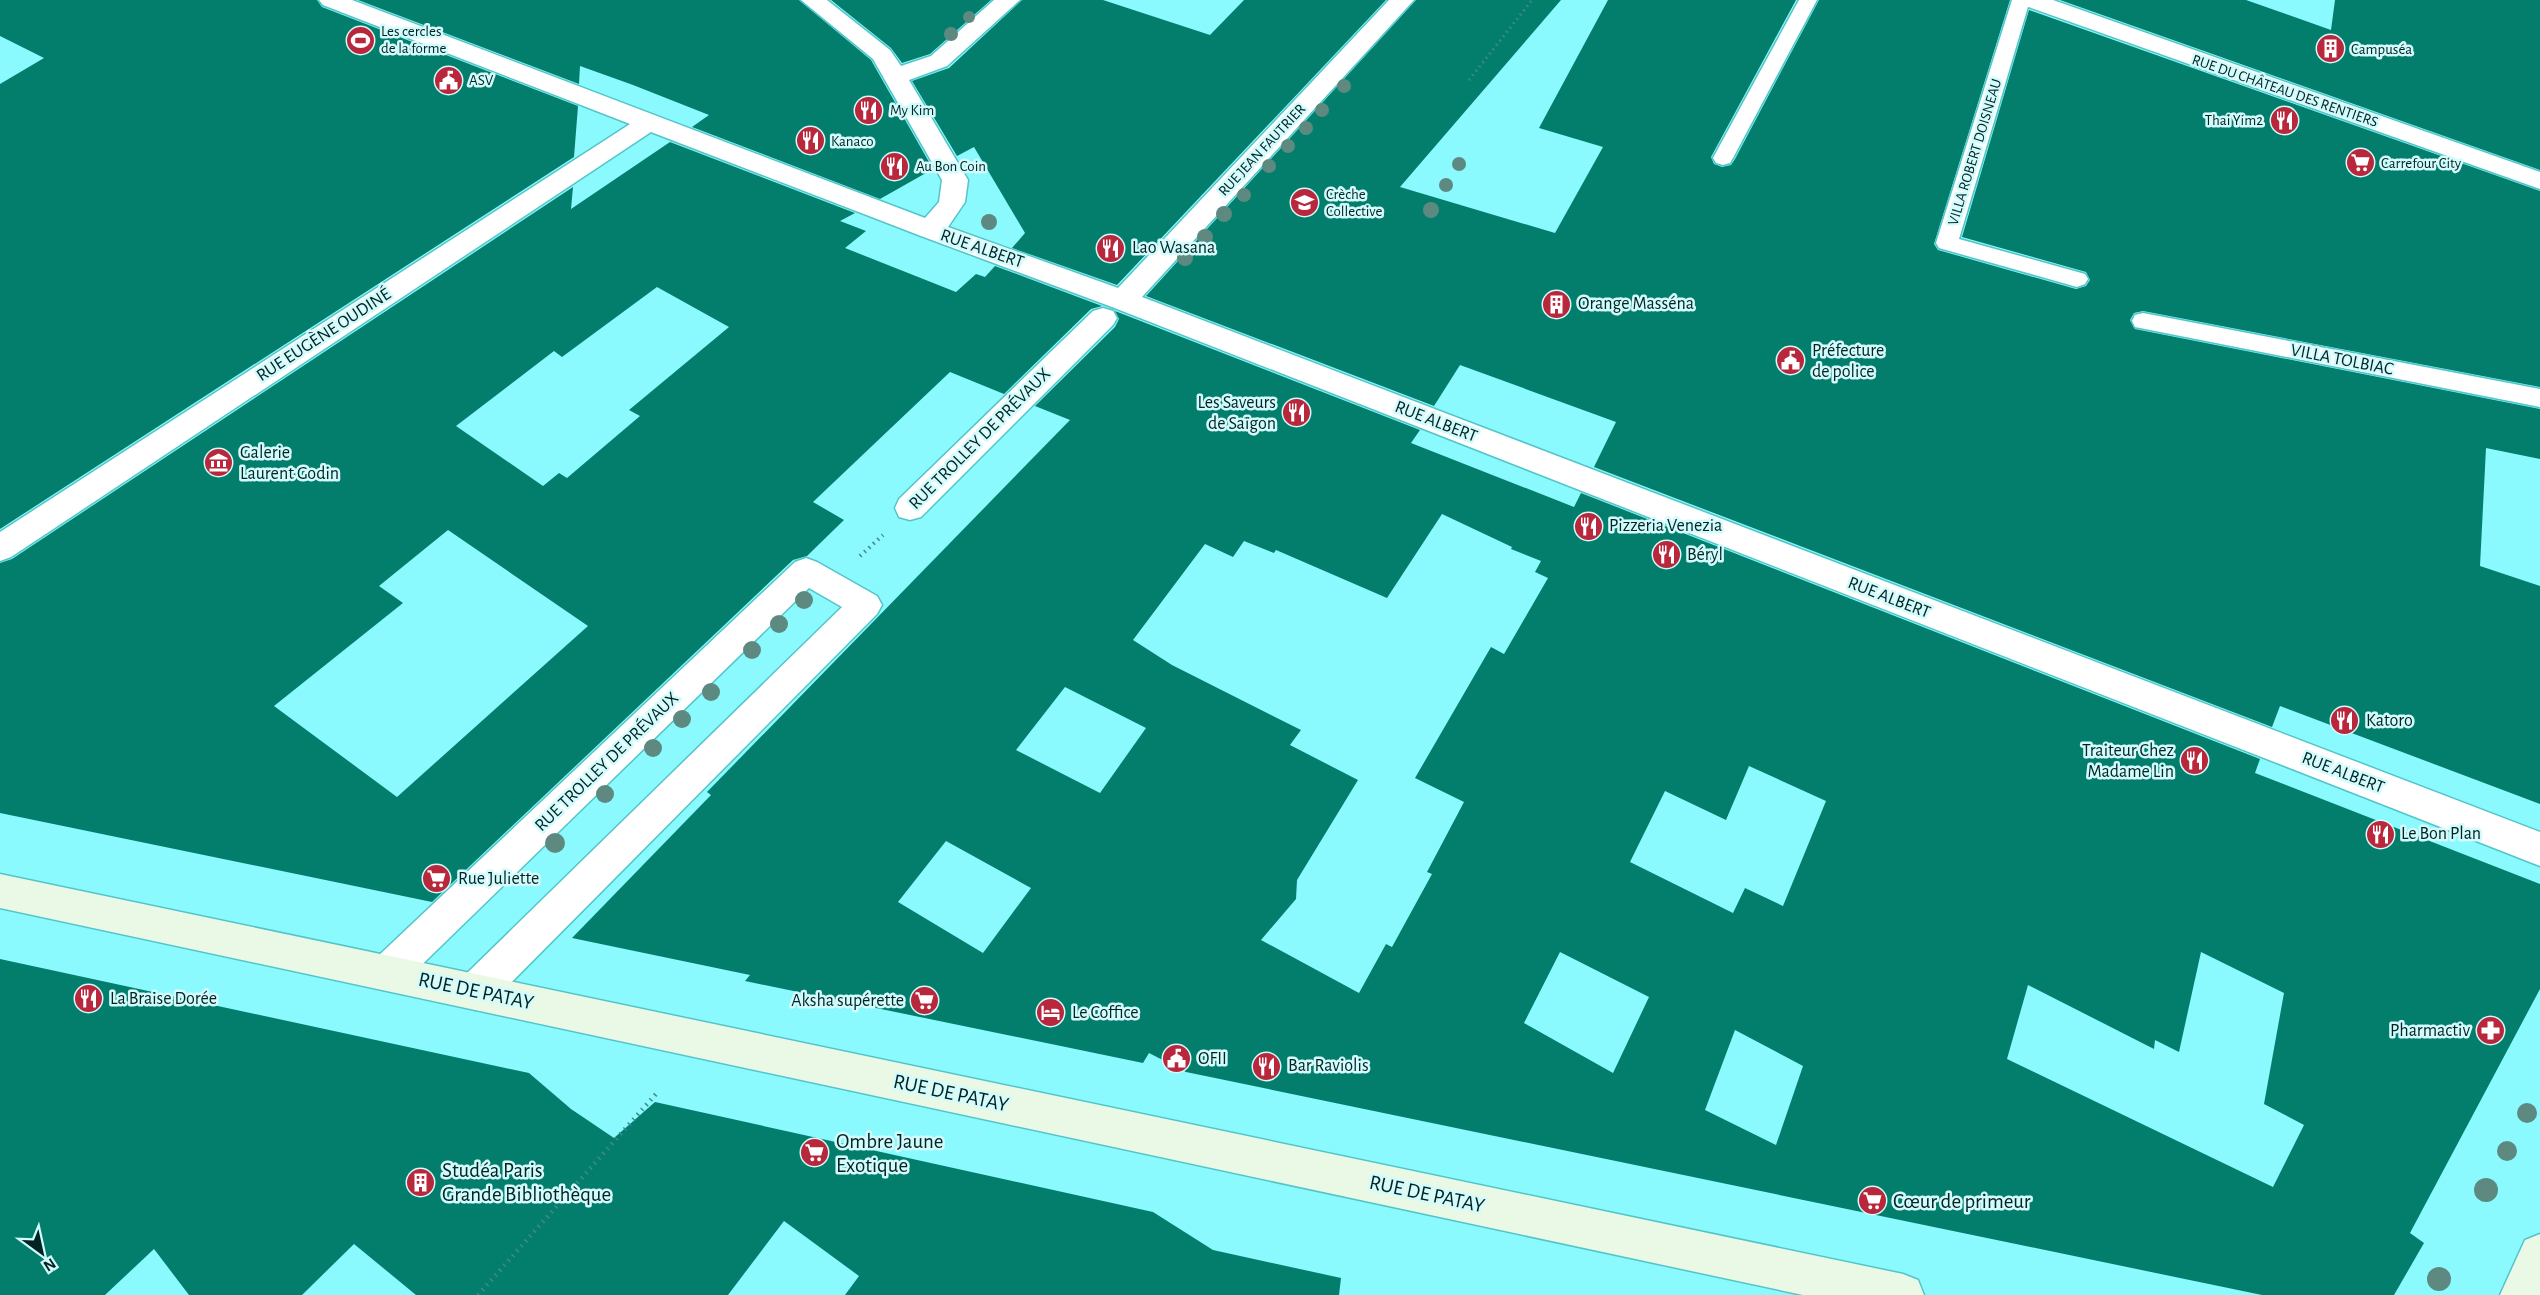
<svg xmlns="http://www.w3.org/2000/svg" width="2540" height="1295" font-family="'Alegreya Sans',sans-serif">
  <rect width="100%" height="100%" fill="#8bfafe"/>
  <path fill="#037e6d" fill-rule="evenodd" d="M0,0H317L322,7L578,106L574,157L0,529V84L44,58L0,36Z
    M358,0H799L871,60L933,169L880,199L692,127L709,115L633,85L580,66L579,84Z
    M831,0H991L930,54L902,63L891,48Z
    M1022,0H1103L1210,35L1244,0H1386L1117,285L1012,248L1025,233L974,147L957,156L912,81L949,68Z
    M1416,0H1561L1400,187L1555,233L1603,147L1539,128L1608,0H1796L1711,157L1714,164L1722,167L1731,165L1735,159L1819,0H2010L1934,244L1938,250L2076,289L2086,286L2090,280L2086,272L1962,237L2029,10L2540,191V387L2143,311L2134,313L2130,320L2135,329L2540,409V459L2486,448L2480,566L2540,586V804L2280,706L2272,727L1594,467L1616,422L1460,365L1434,406L1146,296Z
    M2060,0H2246L2331,30L2335,0H2540V170Z
    M670,142L855,213L840,221L866,231L845,248L956,292L976,274L985,277L995,266L1102,306L1091,309L1004,394L950,372L813,502L844,520L807,556L793,560L432,902L0,813V563L12,559L573,187L571,209ZM657,287L729,327L629,410L640,416L567,478L559,473L543,486L456,426L554,351L562,357ZM448,530L588,626L397,797L274,706L403,603L379,586Z
    M1115,311L1420,430L1411,443L1574,507L1581,493L2260,759L2255,773L2540,884V989L2410,1233L2424,1243L2394,1295H2262L1186,1072L1149,1053L1143,1063L745,981L750,975L572,938L711,795L707,792L1070,420L1035,406L1115,327L1119,319ZM1442,514L1512,547L1511,549L1541,561L1535,572L1548,578L1504,654L1491,647L1415,778L1464,802L1427,872L1432,874L1392,947L1386,944L1359,993L1261,940L1296,899L1297,880L1358,780L1290,745L1301,730L1172,665L1133,640L1205,544L1233,557L1244,541L1274,553L1276,550L1387,598ZM1065,687L1146,728L1100,793L1016,750ZM1749,766L1826,801L1783,906L1745,888L1733,913L1630,862L1665,791L1726,820ZM946,841L1031,888L983,953L898,902ZM1560,952L1649,997L1613,1073L1524,1023ZM2201,952L2284,993L2264,1104L2304,1125L2273,1187L2007,1059L2028,985L2154,1049L2155,1040L2179,1052ZM1735,1030L1803,1066L1776,1145L1705,1110Z
    M0,959L529,1073L571,1109L614,1138L655,1102L1153,1212L1213,1250L1341,1278L1339,1295H845L859,1276L784,1221L728,1295H416L354,1244L302,1295H189L154,1249L105,1295H0Z"/>
  <g fill="none" stroke-linecap="round" stroke-linejoin="round">
    <defs>
      <path id="lane" d="M1799,0H1817L1733,158L1730,163L1723,165L1716,163L1713,158Z
        M2012,0H2030L1959,239L2085,274L2088,279L2085,284L2077,287L1939,248L1936,243Z
        M2143,313L2540,389V407L2135,327L2132,321L2135,315Z"/>
      <path id="street" d="M319,0H352L925,218L939,202L942,180L873,59L801,0H827L890,50L901,66L931,56L994,0H1020L947,66L909,80L968,180L965,202L948,227L1118,288L1389,0H1414L1142,297L2540,832V866L1112,307L921,236L651,132L11,557L0,561V532L630,124L323,5Z
        M2019,0H2053L2540,172V189L2023,5Z
        M1103,308L1113,311L1117,318L1113,325L921,517L910,520L899,517L895,508L899,499L1093,311Z
        M806,558L817,562L877,596L882,605L877,614L490,1004L476,1010L462,1004L457,991L462,978L842,607L809,588L401,985L388,990L375,985L369,972L375,959L795,562Z"/>
      <path id="secondary" d="M0,874L1903,1274L1918,1280L1924,1295H1803L0,908Z
        M2540,1234V1295H2500L2525,1240Z"/>
    </defs>
    <use href="#lane" stroke="#53c5c9" stroke-width="3"/>
    <use href="#street" stroke="#53c5c9" stroke-width="3"/>
    <use href="#secondary" stroke="#53c5c9" stroke-width="3"/>
    <path stroke="#42898c" stroke-width="3" stroke-dasharray="1.5 4" stroke-linecap="butt" d="M1469,80L1532,0"/>
    <path stroke="#42898c" stroke-width="4" stroke-dasharray="1.5 4.5" stroke-linecap="butt" d="M860,556L883,535"/>
    <path stroke="#42898c" stroke-width="4.5" stroke-dasharray="1.5 5" stroke-linecap="butt" d="M478,1295L656,1094"/>
    <use href="#lane" fill="#fff" fill-rule="evenodd"/>
    <use href="#street" fill="#fff" fill-rule="evenodd"/>
    <use href="#secondary" fill="#eaf8e6" fill-rule="evenodd"/>
  </g>
  <g fill="#5e8980">
    <circle cx="969" cy="17" r="6"/>
    <circle cx="951" cy="34" r="7"/>
    <circle cx="1344" cy="86" r="7"/>
    <circle cx="1322" cy="110" r="7"/>
    <circle cx="1306" cy="128" r="7"/>
    <circle cx="1288" cy="146" r="7"/>
    <circle cx="1459" cy="164" r="7"/>
    <circle cx="1269" cy="166" r="7"/>
    <circle cx="1446" cy="185" r="7"/>
    <circle cx="1244" cy="195" r="7"/>
    <circle cx="1431" cy="210" r="8"/>
    <circle cx="1224" cy="214" r="8"/>
    <circle cx="989" cy="222" r="8"/>
    <circle cx="1205" cy="237" r="8"/>
    <circle cx="1185" cy="258" r="8"/>
    <circle cx="804" cy="600" r="9"/>
    <circle cx="779" cy="624" r="9"/>
    <circle cx="752" cy="650" r="9"/>
    <circle cx="711" cy="692" r="9"/>
    <circle cx="682" cy="719" r="9"/>
    <circle cx="653" cy="748" r="9"/>
    <circle cx="605" cy="794" r="9"/>
    <circle cx="555" cy="843" r="10"/>
    <circle cx="2527" cy="1113" r="10"/>
    <circle cx="2507" cy="1151" r="10"/>
    <circle cx="2486" cy="1190" r="12"/>
    <circle cx="2439" cy="1279" r="12"/>
  </g>
  <defs>
    <symbol id="stadium-disc" viewBox="-11 -11 22 22"><circle r="9.5" fill="#b9273c" stroke="#d3fbfc"/><path d="M0-5a6.5 5 0 1 0 0 10a6.5 5 0 1 0 0-10ZM-3.5-1.8h7v3.6h-7Z" fill="#fff"/></symbol>
    <symbol id="building-disc" viewBox="-11 -11 22 22"><circle r="9.5" fill="#b9273c" stroke="#d3fbfc"/><path d="M-4-6H4V6H1V3H-1V6H-4ZM-2.5-4.3h1.7v1.8h-1.7ZM.8-4.3h1.7v1.8H.8ZM-2.5-1h1.7V.8h-1.7ZM.8-1h1.7V.8H.8Z" fill="#fff"/></symbol>
    <symbol id="civic-disc" viewBox="-11 -11 22 22"><circle r="9.5" fill="#b9273c" stroke="#d3fbfc"/><path d="M-.6-6.5H3V-4.5H.6V-3L4-1V1h2V6H-6V1h2V-1L-.6-3ZM-1.2 2.5V6h2.4V2.5Z" fill="#fff"/></symbol>
    <symbol id="restaurant-disc" viewBox="-11 -11 22 22"><circle r="9.5" fill="#b9273c" stroke="#d3fbfc"/><path d="M-5-6h1v4h1v-4h1v4h1v-4h1v5L-1.5 .5V6h-2V.5L-5-1ZM5-6V6H3V1.5H1.5Q1.5-4 5-6Z" fill="#fff"/></symbol>
    <symbol id="supermarket-disc" viewBox="-11 -11 22 22"><circle r="9.5" fill="#b9273c" stroke="#d3fbfc"/><path d="M-6-5.5h2.5l.6 2H6L4.5 2H-2.5L-4.4-4H-6ZM-1.5 3.2a1.3 1.3 0 1 0 .1 0ZM3 3.2a1.3 1.3 0 1 0 .1 0Z" fill="#fff"/></symbol>
    <symbol id="school-disc" viewBox="-11 -11 22 22"><circle r="9.5" fill="#b9273c" stroke="#d3fbfc"/><path d="M0-5L7-2L0 1L-7-2ZM-4 1L0 2.5L4 1V4Q0 6-4 4Z" fill="#fff"/></symbol>
    <symbol id="museum-disc" viewBox="-11 -11 22 22"><circle r="9.5" fill="#b9273c" stroke="#d3fbfc"/><path d="M0-6L6-3V-2H-6V-3ZM-5-1h2V3h-2ZM-1-1h2V3h-2ZM3-1h2V3H3ZM-6 4H6V6H-6Z" fill="#fff"/></symbol>
    <symbol id="hotel-disc" viewBox="-11 -11 22 22"><circle r="9.5" fill="#b9273c" stroke="#d3fbfc"/><path d="M-6-4.5h1.5V1H6V5H4.5V3h-9V5H-6ZM-4 0a1.8 1.8 0 1 1 3.6 0ZM.5 0V-2.5h3Q6-2.5 6 0Z" fill="#fff"/></symbol>
    <symbol id="pharmacy-disc" viewBox="-11 -11 22 22"><circle r="9.5" fill="#b9273c" stroke="#d3fbfc"/><path d="M-2-6h4v4h4v4h-4v4h-4v-4h-4v-4h4Z" fill="#fff"/></symbol>
  </defs>
  <g fill-rule="evenodd">
    <use href="#stadium-disc" x="344" y="24" width="33" height="33"/>
    <use href="#building-disc" x="2314" y="32" width="33" height="33"/>
    <use href="#civic-disc" x="432" y="64" width="33" height="33"/>
    <use href="#restaurant-disc" x="852" y="94" width="33" height="33"/>
    <use href="#restaurant-disc" x="2268" y="104" width="33" height="33"/>
    <use href="#restaurant-disc" x="794" y="124" width="33" height="33"/>
    <use href="#supermarket-disc" x="2344" y="146" width="33" height="33"/>
    <use href="#restaurant-disc" x="878" y="150" width="33" height="33"/>
    <use href="#school-disc" x="1288" y="186" width="33" height="33"/>
    <use href="#restaurant-disc" x="1094" y="232" width="33" height="33"/>
    <use href="#building-disc" x="1540" y="288" width="33" height="33"/>
    <use href="#civic-disc" x="1774" y="344" width="33" height="33"/>
    <use href="#restaurant-disc" x="1280" y="396" width="33" height="33"/>
    <use href="#museum-disc" x="202" y="446" width="33" height="33"/>
    <use href="#restaurant-disc" x="1572" y="510" width="33" height="33"/>
    <use href="#restaurant-disc" x="1650" y="538" width="33" height="33"/>
    <use href="#restaurant-disc" x="2328" y="704" width="33" height="33"/>
    <use href="#restaurant-disc" x="2178" y="744" width="33" height="33"/>
    <use href="#restaurant-disc" x="2364" y="818" width="33" height="33"/>
    <use href="#supermarket-disc" x="420" y="862" width="33" height="33"/>
    <use href="#restaurant-disc" x="72" y="982" width="33" height="33"/>
    <use href="#supermarket-disc" x="908" y="984" width="33" height="33"/>
    <use href="#hotel-disc" x="1034" y="996" width="33" height="33"/>
    <use href="#pharmacy-disc" x="2474" y="1014" width="33" height="33"/>
    <use href="#civic-disc" x="1160" y="1042" width="33" height="33"/>
    <use href="#restaurant-disc" x="1250" y="1050" width="33" height="33"/>
    <use href="#supermarket-disc" x="798" y="1136" width="33" height="33"/>
    <use href="#building-disc" x="404" y="1166" width="33" height="33"/>
    <use href="#supermarket-disc" x="1856" y="1184" width="33" height="33"/>
  </g>
  <g text-anchor="middle" dominant-baseline="central" stroke-width="5" stroke-linejoin="round" paint-order="stroke">
    <g font-size="15" fill="#002324" stroke="#d3fbfc" text-anchor="start">
      <text x="381" y="31">Les cercles<tspan x="381" dy="17">de la forme</tspan></text>
      <text x="2351" y="49">Campuséa</text>
      <text x="469" y="80">ASV</text>
      <text x="890" y="110">My Kim</text>
      <text x="2263" y="120" text-anchor="end">Thai Yim2</text>
      <text x="831" y="141">Kanaco</text>
      <text x="2381" y="163">Carrefour City</text>
      <text x="916" y="166">Au Bon Coin</text>
      <text x="1326" y="194">Crèche<tspan x="1326" dy="17">Collective</tspan></text>
    </g>
    <g font-size="15" fill="#002324" stroke="#d3fbfc">
      <text transform="translate(2285 91) rotate(19)">RUE DU CHÂTEAU DES RENTIERS</text>
      <text transform="translate(1262 150) rotate(-47)">RUE JEAN FAUTRIER</text>
      <text transform="translate(1975 152) rotate(-73)">VILLA ROBERT DOISNEAU</text>
    </g>
    <g font-size="18" fill="#002324" stroke="#d3fbfc" text-anchor="start">
      <text x="1132" y="248">Lao Wasana</text>
      <text x="1578" y="304">Orange Masséna</text>
      <text x="1812" y="351">Préfecture<tspan x="1812" dy="21">de police</tspan></text>
      <text x="1276" y="403" text-anchor="end">Les Saveurs<tspan x="1276" dy="21">de Saïgon</tspan></text>
      <text x="240" y="453">Galerie<tspan x="240" dy="21">Laurent Godin</tspan></text>
      <text x="1609" y="526">Pizzeria Venezia</text>
      <text x="1687" y="555">Béryl</text>
      <text x="2366" y="721">Katoro</text>
      <text x="2174" y="751" text-anchor="end">Traiteur Chez<tspan x="2174" dy="21">Madame Lin</tspan></text>
      <text x="2401" y="834">Le Bon Plan</text>
      <text x="458" y="879">Rue Juliette</text>
      <text x="110" y="999">La Braise Dorée</text>
      <text x="904" y="1001" text-anchor="end">Aksha supérette</text>
      <text x="1072" y="1013">Le Coffice</text>
      <text x="2470" y="1031" text-anchor="end">Pharmactiv</text>
      <text x="1198" y="1059">OFII</text>
      <text x="1288" y="1066">Bar Raviolis</text>
    </g>
    <g font-size="18" fill="#002324" stroke="#d3fbfc">
      <text transform="translate(982 249) rotate(19)">RUE ALBERT</text>
      <text transform="translate(324 335) rotate(-33)">RUE EUGÈNE OUDINÉ</text>
      <text transform="translate(2342 360) rotate(11)">VILLA TOLBIAC</text>
      <text transform="translate(1436 422) rotate(21)">RUE ALBERT</text>
      <text transform="translate(980 439) rotate(-45)">RUE TROLLEY DE PRÉVAUX</text>
      <text transform="translate(1889 598) rotate(21)">RUE ALBERT</text>
      <text transform="translate(607 762) rotate(-44)">RUE TROLLEY DE PRÉVAUX</text>
      <text transform="translate(2343 773) rotate(21)">RUE ALBERT</text>
    </g>
    <g font-size="21" fill="#002324" stroke="#d3fbfc">
      <text transform="translate(476 991) rotate(12)">RUE DE PATAY</text>
      <text transform="translate(951 1093) rotate(12)">RUE DE PATAY</text>
      <text transform="translate(1427 1194) rotate(12)">RUE DE PATAY</text>
    </g>
    <g font-size="21" fill="#002324" stroke="#d3fbfc" text-anchor="start">
      <text x="836" y="1141">Ombre Jaune<tspan x="836" dy="24">Exotique</tspan></text>
      <text x="442" y="1170">Studéa Paris<tspan x="442" dy="24">Grande Bibliothèque</tspan></text>
      <text x="1893" y="1201">Cœur de primeur</text>
    </g>
  </g>
  <g transform="translate(42 1253) rotate(147)" stroke="#d3fbfc" stroke-width="4.5" paint-order="stroke">
  <path d="M0-4.5L10 22L0 15L-10 22Z" fill="#002324"/>
  <text y="-9" font-size="16" font-weight="bold" text-anchor="middle" fill="#002324">N</text>
  </g>
</svg>
